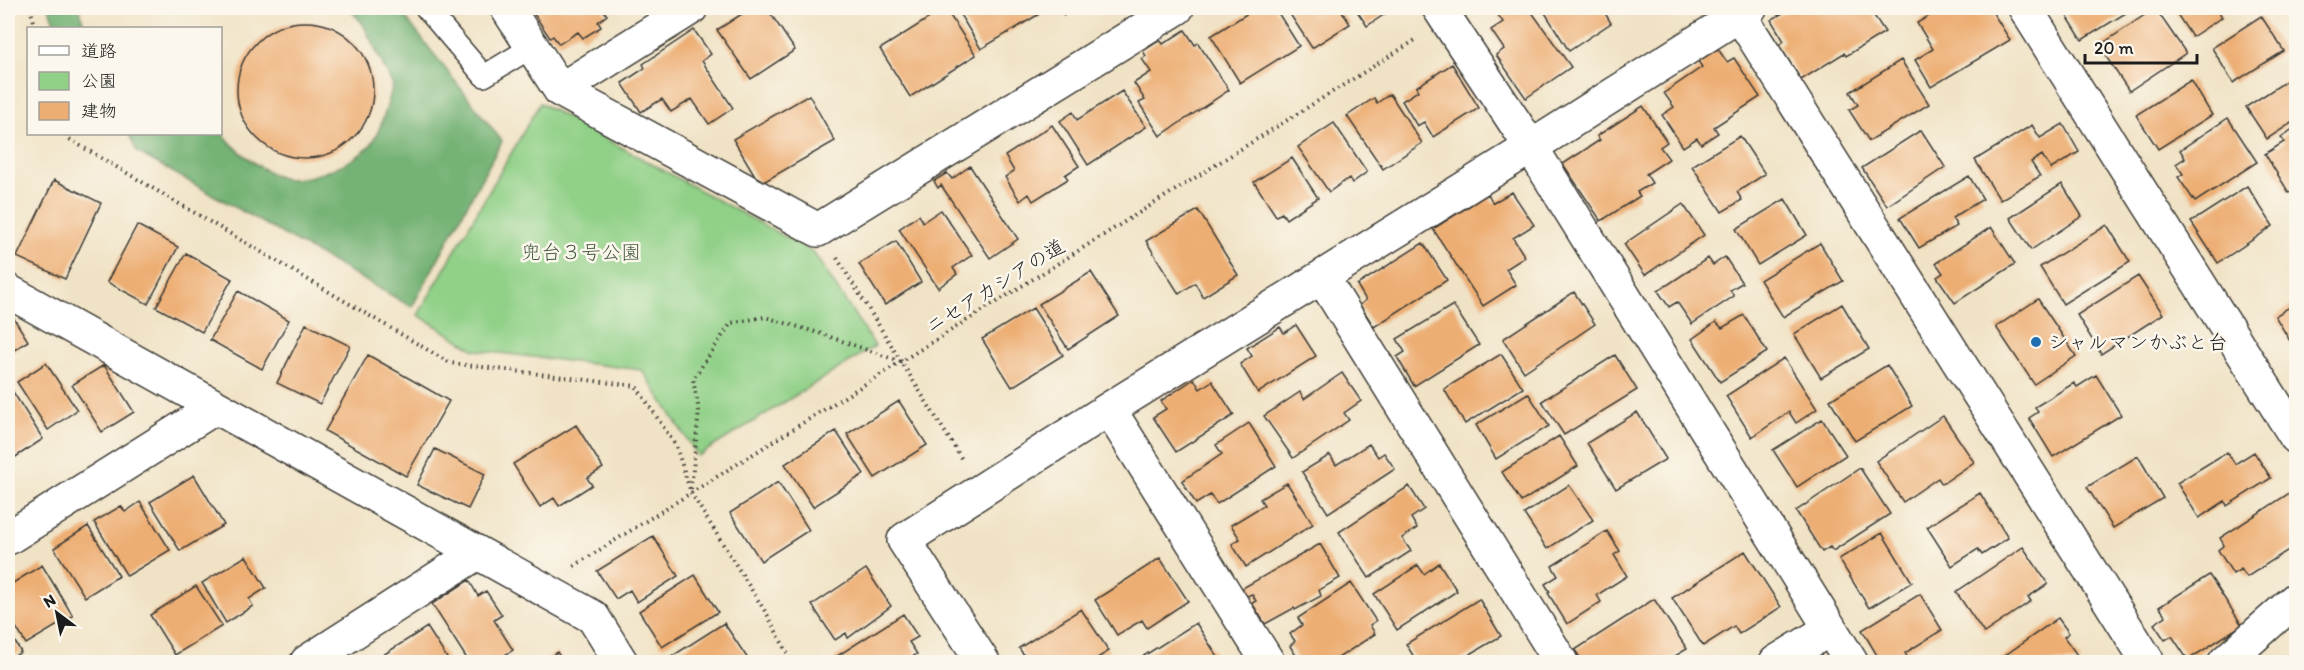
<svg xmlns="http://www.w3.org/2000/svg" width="2304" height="670" font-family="Itim,'Klee One',sans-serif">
  <rect width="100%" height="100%" fill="#fbf7ec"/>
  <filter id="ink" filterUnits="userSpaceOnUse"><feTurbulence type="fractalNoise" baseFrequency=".0167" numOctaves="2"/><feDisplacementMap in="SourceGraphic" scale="12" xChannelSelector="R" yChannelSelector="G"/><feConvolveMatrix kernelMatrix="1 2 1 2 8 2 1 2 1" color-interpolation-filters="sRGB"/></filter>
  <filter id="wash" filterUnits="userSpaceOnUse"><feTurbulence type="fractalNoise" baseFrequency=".008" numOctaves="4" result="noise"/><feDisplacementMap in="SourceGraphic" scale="24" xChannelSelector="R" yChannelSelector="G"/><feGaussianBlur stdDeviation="1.35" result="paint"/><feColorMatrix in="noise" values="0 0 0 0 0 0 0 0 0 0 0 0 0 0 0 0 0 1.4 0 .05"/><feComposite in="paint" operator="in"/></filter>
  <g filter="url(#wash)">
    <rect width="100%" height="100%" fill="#f0e2c4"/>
    <path fill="#90d087" stroke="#567652" stroke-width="1.5" d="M540,103L813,252L875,346L698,456L642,370L475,350L418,315Z"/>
    <path fill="#74b274" stroke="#486748" stroke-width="1.5" d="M49,8H80L84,28H56Z
      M349,8H398L502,141L412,307L137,152L129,134H220L221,131C231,147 271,180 291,179C313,179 350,164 367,149C379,139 388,102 393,86L363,24Z"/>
    <g id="blocks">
      <path fill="#edae73" d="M530,8H602L607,15L598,22L601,27L583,38L578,32L559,44L553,36L550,38Z
        M751,8H767L795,50L751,79L717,30Z
        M945,8L976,55L910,97L880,49Z
        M956,8H1037L1041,13L981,49Z
        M1059,8H1077L1064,15Z
        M1256,8H1275L1299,46L1240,83L1211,36Z
        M1294,8H1340L1350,24L1312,48L1288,11Z
        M1355,8H1389L1391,10L1367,26Z
        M1509,8H1529L1571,67L1526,98L1496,55L1504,49L1491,30L1503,22L1498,15Z
        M1542,8H1602L1611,23L1569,51Z
        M1791,8H1869L1885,32L1846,56L1844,53L1801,80L1779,45L1784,41L1771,20Z
        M1942,8H1990L2010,40L1931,87L1915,60L1933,49L1917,23Z
        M2062,8H2134L2082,40Z
        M2155,8L2186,53L2129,91L2099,46Z
        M2173,8H2227L2219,12L2222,17L2192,37Z
        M2261,16L2284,51L2233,83L2212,48Z
        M237 90a68 68 0 1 1 136 0a68 68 0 1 1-136 0Z
        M694,30L711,54L702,61L733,108L709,124L692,99L671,112L662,99L641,112L622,83L645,68L643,64Z
        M1185,30L1195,45L1198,43L1229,90L1160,136L1139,103L1145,100L1134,83L1151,72L1142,59L1146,56L1143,51L1160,40L1163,44Z
        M1718,49L1727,62L1734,58L1760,97L1714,127L1718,133L1701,144L1697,138L1683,147L1662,115L1674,107L1664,93L1702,67L1698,61Z
        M1901,60L1929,104L1869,141L1849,110L1858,105L1850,92Z
        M1452,64L1479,108L1433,137L1424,122L1417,126L1402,101L1418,91L1416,87Z
        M2294,76L2296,79V120L2267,139L2246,107Z
        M2191,80L2212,115L2158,149L2136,115Z
        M1122,91L1146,127L1088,165L1060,121L1073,112L1077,120Z
        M1390,94L1422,143L1383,169L1347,116L1374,98L1377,103Z
        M809,95L835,141L760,184L733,139Z
        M1643,106L1667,142L1660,147L1669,159L1646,174L1652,183L1637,192L1640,196L1601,221L1563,164L1600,140L1597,136Z
        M2228,118L2257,162L2195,202L2178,177L2183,174L2176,164L2185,158L2180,150Z
        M1334,123L1367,172L1352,183L1349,178L1329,192L1298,147Z
        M2063,124L2079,152L2051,169L2042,155L2031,162L2040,176L2000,200L1975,160L2032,125L2040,138Z
        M1052,125L1079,166L1065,175L1068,179L1033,201L1029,194L1020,201L1005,177L1014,171L1005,156Z
        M2296,127V188L2289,193L2265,154L2284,142L2281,137Z
        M1921,130L1945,167L1887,206L1862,168Z
        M1740,136L1765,174L1737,192L1742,200L1722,212L1692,166Z
        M1292,158L1318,198L1286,219L1282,213L1276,216L1254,182Z
        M970,166L1018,239L990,258L941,185L938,188L934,181L947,173L952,179Z
        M1969,176L1983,199L1952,218L1957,226L1919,248L1900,218Z
        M54,180L101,203L65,279L17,257Z
        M2062,184L2082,216L2031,250L2010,218Z
        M2247,186L2273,226L2218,263L2191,222Z
        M1512,192L1534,225L1513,238L1525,257L1506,269L1516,285L1483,306L1433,229L1488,194L1493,203Z
        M1785,199L1807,235L1758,265L1736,229Z
        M1683,204L1704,235L1645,275L1624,244Z
        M941,210L972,255L953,268L957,274L938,288L899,229L919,215L923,222Z
        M1198,210L1238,275L1203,297L1195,283L1179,294L1146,241Z
        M137,225L178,247L148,304L107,282Z
        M2107,225L2130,262L2063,304L2040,267Z
        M1991,227L2015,264L1955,303L1937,277L1943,273L1936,263Z
        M896,241L921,282L885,305L859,264Z
        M1423,243L1447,280L1374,327L1360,305L1366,300L1357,285Z
        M1820,243L1843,281L1783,317L1760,280Z
        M186,253L232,279L202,332L156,307Z
        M1725,257L1742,283L1730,290L1734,296L1692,324L1677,302L1669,307L1658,291L1708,258L1713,265Z
        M1091,272L1119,316L1068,349L1039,304Z
        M2138,276L2163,314L2101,354L2077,315Z
        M238,291L289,320L262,369L210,340Z
        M1574,292L1595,324L1524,372L1503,339Z
        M2038,299L2076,356L2034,384L1996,327Z
        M2296,303V344L2293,346L2275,316Z
        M1842,304L1869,349L1821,378L1794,334Z
        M1453,305L1479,345L1414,386L1397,357L1405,352L1397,339Z
        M1033,308L1063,355L1012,387L982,339Z
        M8,309L28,341L8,354Z
        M1744,315L1767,352L1720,382L1692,339L1716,322L1722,328Z
        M306,324L350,346L320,404L277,383Z
        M1296,325L1316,356L1258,393L1240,364L1252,356L1247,348L1280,327L1284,333Z
        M1501,354L1523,388L1465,424L1444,389Z
        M368,355L449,401L406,476L325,431Z
        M1615,355L1637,390L1564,435L1542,401Z
        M1784,358L1817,409L1796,423L1789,412L1752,437L1726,396Z
        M46,363L77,410L48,430L17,382Z
        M104,365L134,412L102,432L72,385Z
        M1887,365L1912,406L1855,441L1830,400Z
        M1342,373L1361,401L1344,413L1349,420L1293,458L1264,416L1300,392L1304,399Z
        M2096,375L2121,415L2053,457L2029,418L2038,412L2035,407L2074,383L2077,387Z
        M1194,379L1200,389L1212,381L1234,415L1176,452L1153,417L1166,409L1161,401Z
        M8,384L43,439L8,462Z
        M1528,393L1549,426L1496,459L1476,425Z
        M899,401L927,445L875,478L847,434Z
        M1637,412L1666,459L1616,489L1587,443Z
        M1943,416L1974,462L1942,484L1938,478L1903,502L1876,461Z
        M1822,419L1846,455L1797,487L1773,450Z
        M1249,423L1276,466L1217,504L1210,495L1196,504L1182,481L1222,454L1216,445Z
        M576,425L603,468L587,478L592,485L559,506L554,498L540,507L513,464Z
        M836,431L864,474L813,507L785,464Z
        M1559,436L1578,466L1521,502L1502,472Z
        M1369,444L1378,457L1384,453L1395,469L1328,513L1302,472L1330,455L1336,465Z
        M435,449L485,474L468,509L417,485Z
        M2227,452L2235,464L2254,452L2271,478L2227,506L2225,501L2199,518L2177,483Z
        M2138,456L2163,498L2113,528L2087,487Z
        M1860,468L1890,514L1833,551L1830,547L1822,552L1796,511Z
        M194,475L224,525L180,551L150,502Z
        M778,482L809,530L761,561L730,513Z
        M1287,483L1313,524L1246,567L1232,544L1240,539L1231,525L1264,505L1260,499Z
        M1569,485L1593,520L1547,549L1524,514Z
        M1409,486L1424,509L1411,518L1417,528L1402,538L1411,551L1369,578L1339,532Z
        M2294,490L2296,494V545L2247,577L2241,569L2233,574L2218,550L2224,545L2220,538Z
        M1980,493L2008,538L1982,555L1978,549L1952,566L1927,527Z
        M140,502L170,550L127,576L94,522L121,506L125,512Z
        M88,526L119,576L85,597L54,548Z
        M1607,531L1620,551L1614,555L1627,576L1597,595L1601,602L1567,624L1548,593L1550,592L1545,584L1558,576L1552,566Z
        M1882,533L1912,582L1869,608L1839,559Z
        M653,536L678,576L637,602L630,590L616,599L597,571Z
        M1320,544L1340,578L1319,590L1321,596L1295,610L1294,608L1265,624L1252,603L1256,601L1252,594L1245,597L1241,589Z
        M2023,547L2048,584L2028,597L2031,601L1984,633L1956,592Z
        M1745,551L1781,607L1739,634L1734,626L1703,646L1672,598Z
        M246,556L266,588L249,599L253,606L226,623L202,583Z
        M1160,558L1188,601L1147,628L1142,620L1117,635L1095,600Z
        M1439,563L1457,591L1397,630L1374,594L1418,565L1424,574Z
        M42,565L73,616L26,644L8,614V586Z
        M866,569L891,606L848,638L846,633L835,640L812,605Z
        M695,575L718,612L662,647L639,611Z
        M2209,575L2242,625L2188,660L2172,636L2165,640L2154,624L2166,616L2159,607Z
        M469,580L478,596L486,591L502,615L494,620L513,650L494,662H469L432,604Z
        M1351,583L1376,621L1370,625L1375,634L1332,662H1300L1290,646L1295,641L1290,634L1302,625L1298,618Z
        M196,586L222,626L175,655L150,615Z
        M1920,594L1942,630L1905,653L1910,662H1881L1862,630Z
        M1479,599L1501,636L1457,662H1417L1406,644Z
        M1654,599L1687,649L1665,662H1583L1575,650Z
        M1081,609L1109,651L1091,662H1028L1019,648Z
        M903,614L918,637L909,642L917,654L904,662H837L834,658Z
        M2058,618L2069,633L2064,637L2082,662H1998L1997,661Z
        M724,623L750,662H663Z
        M1196,623L1221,662H1134Z
        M427,627L447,658L441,662H372Z
        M8,630L21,652L8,660Z
        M557,652L563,662H541Z"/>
    </g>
  </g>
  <g filter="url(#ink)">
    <use href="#blocks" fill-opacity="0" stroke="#3c3a35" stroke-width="1.5"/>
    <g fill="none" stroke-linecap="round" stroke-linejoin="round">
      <defs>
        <path id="service" d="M426,8L484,76L532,47"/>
        <path id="minor" d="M507,8L560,90L818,230L1177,8
          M1439,8L1531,147L1851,662
          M2025,8L2296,437
          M1739,14L2148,662
          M560,90L691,8
          M1322,277L1561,662
          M8,291L593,617L621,662
          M1109,409L1268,662
          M8,538L216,407
          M307,662L477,553
          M983,662L904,540L1109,409L1531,147L1750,8
          M1776,662L1830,629
          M2225,662L2296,599"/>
      </defs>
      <use href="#service" stroke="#3c3a35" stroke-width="24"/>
      <use href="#minor" stroke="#3c3a35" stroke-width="36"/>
      <path stroke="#3c3a35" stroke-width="4" stroke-dasharray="1.5 4.5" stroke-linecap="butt" d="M30,8L36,28
        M67,134L69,139L450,363L636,386L676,446L691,493L768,616L792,662
        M837,258L963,461
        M691,489L699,411L693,379L731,323L765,317L819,333L901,362
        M574,566L1417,39"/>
      <use href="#service" stroke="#fff" stroke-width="21"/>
      <use href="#minor" stroke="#fff" stroke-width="33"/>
    </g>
  </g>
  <circle fill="#1f6fb2" stroke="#fbf7ec" stroke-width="2" cx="2036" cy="342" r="6"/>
  <g text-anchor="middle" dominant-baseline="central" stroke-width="5" stroke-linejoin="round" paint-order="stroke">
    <g font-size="20" fill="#455b41" stroke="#fbf7ec">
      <text x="581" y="252">兜台３号公園</text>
    </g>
    <g font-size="20" fill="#1c1c1c" stroke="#fbf7ec">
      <text transform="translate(995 286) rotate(-32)">ニセアカシアの道</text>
    </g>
    <g font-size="20" fill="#1c1c1c" stroke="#fbf7ec" text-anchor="start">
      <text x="2048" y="342">シャルマンかぶと台</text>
    </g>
  </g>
  <rect width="2304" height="670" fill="none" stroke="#fbf7ec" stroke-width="30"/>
  <rect x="27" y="27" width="195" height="108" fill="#fbf7ec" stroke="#a29f99" stroke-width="1.5"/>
  <rect x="39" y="46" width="30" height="9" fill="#ffffff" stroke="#a29f99" stroke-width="1.5"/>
  <text x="81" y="57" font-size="18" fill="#1c1c1c">道路</text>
  <rect x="39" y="72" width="30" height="18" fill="#90d087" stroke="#a29f99" stroke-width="1.5"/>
  <text x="81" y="87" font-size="18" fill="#1c1c1c">公園</text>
  <rect x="39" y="102" width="30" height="18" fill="#edae73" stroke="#a29f99" stroke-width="1.5"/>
  <text x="81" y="117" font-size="18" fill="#1c1c1c">建物</text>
  <g transform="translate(57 613) rotate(328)" stroke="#fbf7ec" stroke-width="4.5" paint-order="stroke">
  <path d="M0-4.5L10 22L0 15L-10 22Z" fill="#1c1c1c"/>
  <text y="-9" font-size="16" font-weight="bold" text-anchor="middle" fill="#1c1c1c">N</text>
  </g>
  <path d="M2085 54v9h112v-9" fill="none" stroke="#1c1c1c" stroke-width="3"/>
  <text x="2094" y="54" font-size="18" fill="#1c1c1c" stroke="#fbf7ec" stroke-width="4.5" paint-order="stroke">20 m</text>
</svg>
